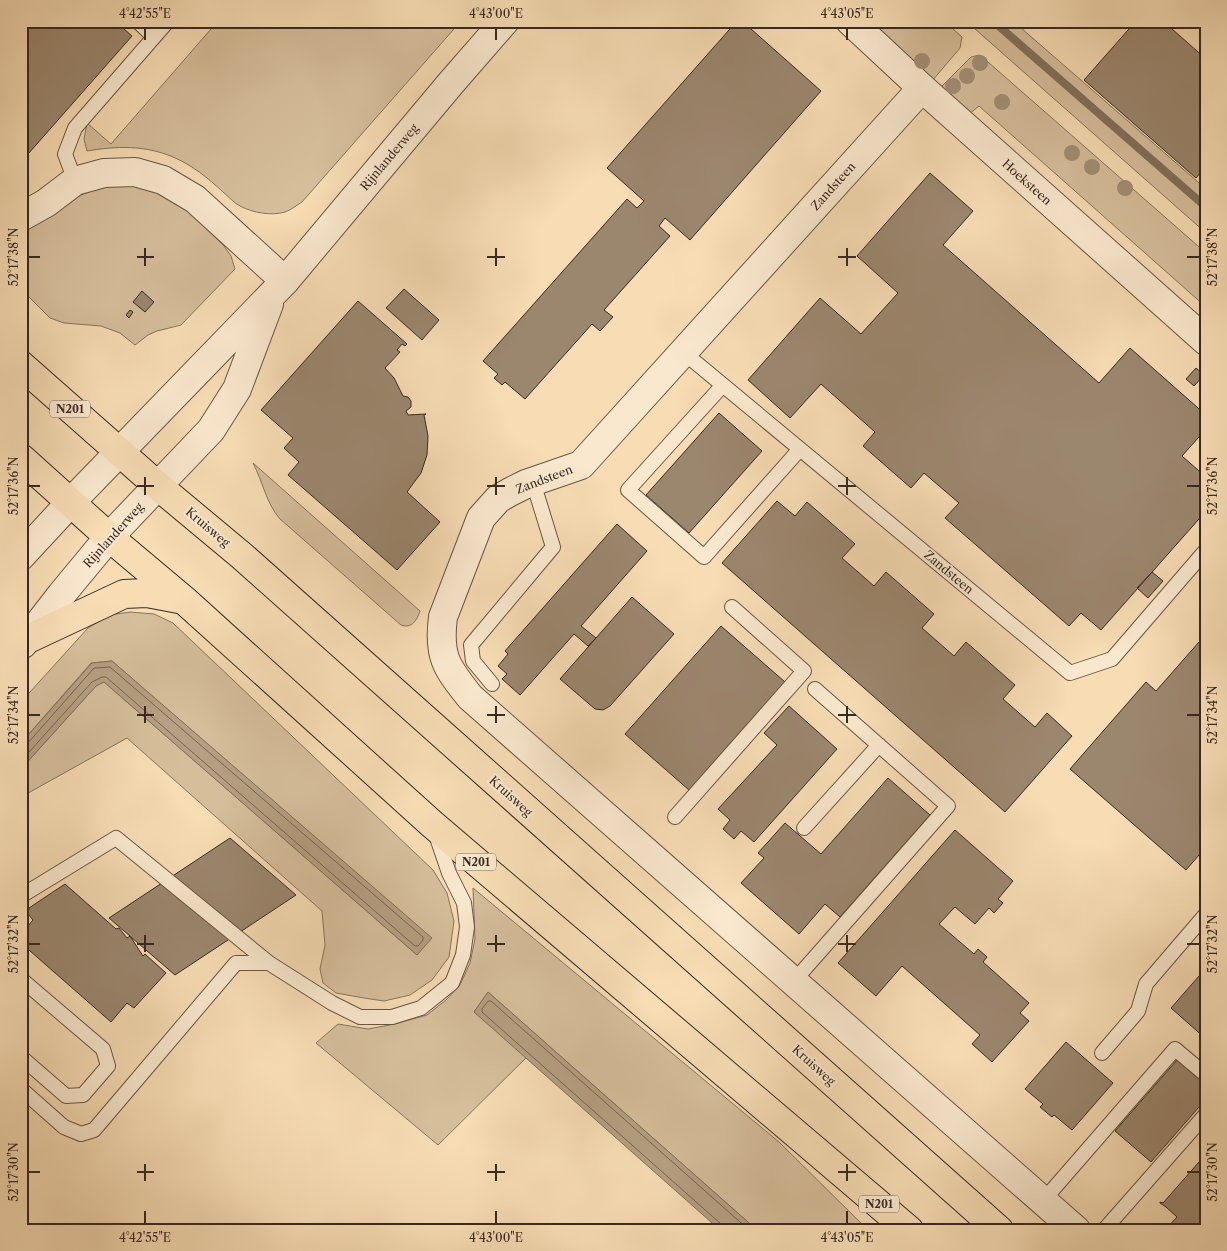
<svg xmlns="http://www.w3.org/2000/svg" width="1227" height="1251" font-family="'Libre Caslon Text',serif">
  <rect width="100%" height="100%" fill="#f7dcb4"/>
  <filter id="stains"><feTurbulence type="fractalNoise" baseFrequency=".004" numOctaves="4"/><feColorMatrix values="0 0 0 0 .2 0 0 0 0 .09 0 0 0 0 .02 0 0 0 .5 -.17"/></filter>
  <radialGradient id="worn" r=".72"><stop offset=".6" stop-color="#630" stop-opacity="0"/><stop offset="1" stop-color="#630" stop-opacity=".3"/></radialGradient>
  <path fill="#d6be9b" stroke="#86745e" d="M218,21H461L302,202C297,205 291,210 285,212C272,216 253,213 240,206C234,203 228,196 223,192C208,178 192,165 173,157C145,145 116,146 87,151L84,139L87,123L111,144Z
    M880,21H944L962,37L960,48L932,81L874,29Z
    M966,21H1013L1206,189V233Z
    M980,55L1206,253V307L979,106L969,114L940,88L971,57Z
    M118,185L144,187L165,195L186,209L224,246L231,256L235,269L181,325L157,331L148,335L135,345L120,333L101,326L64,323L50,318L21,289V232C37,227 48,216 60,207C78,194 97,188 118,185Z
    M253,463L420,611C417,620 412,629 401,625L280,519C266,503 263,482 253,463Z
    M130,612L154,614L173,623L433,870L447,893L454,921L449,957L432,980L410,995L384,1001L364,998L336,993L323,983L320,969L325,945L322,911L127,738L21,797V769L96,686L104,682L417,955L431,938L112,661L91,663L21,743V702L88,628L110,615Z
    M473,888L779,1142L868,1230H757L488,992L474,1012L527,1057L438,1145L316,1043L338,1024L368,1029L395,1024L427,1015L446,1000L460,985L470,963L475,939Z"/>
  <path fill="#b69f82" stroke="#83705c" d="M112,661L432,938L417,955L104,682L96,686L21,769V743L92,663Z
    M488,992L757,1230H720L474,1012Z"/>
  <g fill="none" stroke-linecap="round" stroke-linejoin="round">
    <path stroke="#766452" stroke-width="1" d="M21,746L27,744L94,668L110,667L423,937V940L418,946H415L106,677H102L92,682L21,761
      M723,1230L721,1224L482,1012V1009L488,1001H491L749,1230"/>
    <path stroke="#83705c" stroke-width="8" d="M993,21L1206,207"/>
  </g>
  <path fill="#9b866e" stroke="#372922" d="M21,21H115L132,36L21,162Z
    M737,21H742L821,91L690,240L665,218L659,226L670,236L604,310L613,317L600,331L592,324L525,399L505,382L502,385L494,378L498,374L483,361L627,199L637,208L644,201L607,168Z
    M1136,21H1163L1206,59V166L1196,178L1084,80Z
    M930,173L973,211L943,245L1099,383L1130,348L1206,415V429L1182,456L1206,477V511L1101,630L1081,613L1069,626L945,518L959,503L924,473L911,488L863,446L875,432L821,384L790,418L748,380L820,298L861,334L898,293L857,256Z
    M404,289L439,320L422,340L386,308Z
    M142,291L154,302L145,312L133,302Z
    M358,301L407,344L405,346L402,344L397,350L400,352L385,368L394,378L403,396L408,397L411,401V407L406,411L408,415L426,414L424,415L428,436L427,455L421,473L407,492L440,522L397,570L288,475L299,462L284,448L293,438L261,410Z
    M130,310L133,312L129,318L126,315Z
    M1196,368L1204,375L1194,386L1186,379Z
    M719,413L762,451L689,533L646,495Z
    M777,501L795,516L807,502L855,544L842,558L874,586L886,572L934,614L922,628L954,656L966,642L1015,685L1003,699L1035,727L1047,713L1072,736L1005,812L722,563Z
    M617,524L647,551L581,626L596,638L588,646L574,634L520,695L502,679L507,674L498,666L508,654L505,651Z
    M1152,572L1163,581L1148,598L1137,588Z
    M632,597L674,634L610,706L603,710L595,709L560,679Z
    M721,626L785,682L689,790L625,734Z
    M1206,634V847L1186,870L1070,769L1146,682L1156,691Z
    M789,706L837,749L754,842L741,831L734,839L723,829L730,820L718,809L777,745L764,733Z
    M888,778L930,815L840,917L825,904L799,934L741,883L764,858L758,853L785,823L821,854Z
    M955,830L1013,881L998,899L1003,903L994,913L989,908L975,924L955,907L939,924L974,954L978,949L987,957L983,962L1029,1003L1020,1013L1029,1021L992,1062L972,1044L980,1035L902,966L876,996L838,963Z
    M230,838L296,895L175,975L109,918Z
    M65,884L116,929L119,928L127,938L130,936L143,956L145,954L166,973L134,1008L127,1003L111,1022L21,943V934L33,920L28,914L29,908Z
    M1206,968V1039L1171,1008Z
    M1066,1042L1113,1083L1072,1130L1054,1115L1052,1117L1040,1107L1043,1104L1025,1089Z
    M1177,1060L1206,1085V1099L1151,1162L1115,1131Z
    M1206,1154V1230H1165L1177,1217L1166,1207L1160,1203V1202L1163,1203Z"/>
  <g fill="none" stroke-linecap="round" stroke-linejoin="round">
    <defs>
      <path id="service" d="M137,21L154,37
        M75,181L65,154L75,128L168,21
        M683,352L1070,673L1112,659L1206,550
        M723,385L628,490L704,557L800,449
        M492,684L473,661L471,645L553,547L533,482
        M675,817L804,671L732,607
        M804,828L879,745
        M21,896L116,838L269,963L332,1003L360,1017H392L421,1008L452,983L463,955L467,927L464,903L449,873L435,832
        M21,979L103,1049L108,1066L83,1095L66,1096L21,1057
        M794,981L948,806L815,689
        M1102,1053L1138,1011L1146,984L1206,914
        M21,1089L64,1127L81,1134L94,1130L236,963H269
        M1042,1202L1175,1049L1206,1075
        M1104,1230L1206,1114"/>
      <path id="minor" d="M922,88L581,465L526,484L510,492L498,499L481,518L443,617C438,656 446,667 470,697L1076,1230
        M21,217L46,203L75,181L104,173L135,172L163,180L195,199L285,281"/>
      <path id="tertiary" d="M850,21L922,88L1206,341
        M21,556L71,502L285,281L451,83L505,21
        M23,644L61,595L109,537L211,430L237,389L269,304"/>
      <path id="trunk" d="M21,365L158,486L242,556L999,1230
        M21,458L109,537L184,600L432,824L909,1230
        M28,639L124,594L147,593L184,600"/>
    </defs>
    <use href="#service" stroke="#675646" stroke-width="16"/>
    <use href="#minor" stroke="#675646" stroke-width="30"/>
    <use href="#tertiary" stroke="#675646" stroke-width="30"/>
    <use href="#trunk" stroke="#372922" stroke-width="30"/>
    <use href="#service" stroke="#fae8ce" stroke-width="14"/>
    <use href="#minor" stroke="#fae8ce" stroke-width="28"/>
    <use href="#tertiary" stroke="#fae8ce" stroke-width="28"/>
    <use href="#trunk" stroke="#f7dcb4" stroke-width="28"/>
  </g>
  <g fill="#a38e74">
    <circle cx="922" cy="61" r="8"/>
    <circle cx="980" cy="63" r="8"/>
    <circle cx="967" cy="76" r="8"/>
    <circle cx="953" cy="86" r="8"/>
    <circle cx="1002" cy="102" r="8"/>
    <circle cx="1072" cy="153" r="8"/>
    <circle cx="1092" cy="167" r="8"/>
    <circle cx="1125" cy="188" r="8"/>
  </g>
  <path fill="none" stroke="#372922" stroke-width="2" d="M145,28V40M496,28V40M847,28V40M145,248V266M496,248V266M847,248V266M28,257H40M137,257H154M487,257H505M838,257H856M1187,257H1200M145,477V495M496,477V495M847,477V495M28,486H40M137,486H154M487,486H505M838,486H856M1187,486H1200M145,706V723M496,706V723M847,706V723M28,715H40M137,715H154M487,715H505M838,715H856M1187,715H1200M145,935V952M496,935V952M847,935V952M28,944H40M137,944H154M487,944H505M838,944H856M1187,944H1200M145,1164V1181M496,1164V1181M847,1164V1181M28,1172H40M137,1172H154M487,1172H505M838,1172H856M1187,1172H1200M145,1211V1224M496,1211V1224M847,1211V1224"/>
  <g text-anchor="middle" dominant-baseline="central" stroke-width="4" stroke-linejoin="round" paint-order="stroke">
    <g fill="#fae8ce" stroke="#726256" stroke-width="1">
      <rect x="50" y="400.5" width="40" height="17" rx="4"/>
      <rect x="456" y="853.5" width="40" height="17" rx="4"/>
      <rect x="859" y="1195.5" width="40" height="17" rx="4"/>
    </g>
    <g font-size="11" font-weight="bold" fill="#372922">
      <text x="70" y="409">N201</text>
      <text x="476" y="862">N201</text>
      <text x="879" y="1204">N201</text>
    </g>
    <g font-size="12" fill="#372922" stroke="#fae8ce">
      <text transform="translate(389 157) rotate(-50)">Rijnlanderweg</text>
      <text transform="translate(1027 182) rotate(42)">Hoeksteen</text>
      <text transform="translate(833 186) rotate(-48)">Zandsteen</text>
      <text transform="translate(544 479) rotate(-21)">Zandsteen</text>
      <text transform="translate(208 527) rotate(40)">Kruisweg</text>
      <text transform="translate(113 535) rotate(-48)">Rijnlanderweg</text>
      <text transform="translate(949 572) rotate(40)">Zandsteen</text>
      <text transform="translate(511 796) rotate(42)">Kruisweg</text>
      <text transform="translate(814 1065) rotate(42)">Kruisweg</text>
    </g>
  </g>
  <rect width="1227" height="1251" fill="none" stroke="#f7dcb4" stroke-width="55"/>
  <rect x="28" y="28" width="1172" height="1196" fill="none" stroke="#372922" stroke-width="2"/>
  <g font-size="12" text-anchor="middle" fill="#372922">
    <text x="145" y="18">4°42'55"E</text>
    <text x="496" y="18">4°43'00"E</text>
    <text x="847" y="18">4°43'05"E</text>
    <text transform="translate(14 257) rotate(-90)" y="4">52°17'38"N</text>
    <text transform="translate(1213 257) rotate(-90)" y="4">52°17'38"N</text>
    <text transform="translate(14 486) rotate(-90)" y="4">52°17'36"N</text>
    <text transform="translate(1213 486) rotate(-90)" y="4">52°17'36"N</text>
    <text transform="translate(14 715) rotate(-90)" y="4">52°17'34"N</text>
    <text transform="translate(1213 715) rotate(-90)" y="4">52°17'34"N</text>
    <text transform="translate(14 944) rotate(-90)" y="4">52°17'32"N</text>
    <text transform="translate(1213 944) rotate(-90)" y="4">52°17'32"N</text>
    <text transform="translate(14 1172) rotate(-90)" y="4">52°17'30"N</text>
    <text transform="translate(1213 1172) rotate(-90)" y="4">52°17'30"N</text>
    <text x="145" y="1242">4°42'55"E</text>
    <text x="496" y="1242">4°43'00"E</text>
    <text x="847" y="1242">4°43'05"E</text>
  </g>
  <rect width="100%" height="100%" filter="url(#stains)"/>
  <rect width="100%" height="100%" fill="url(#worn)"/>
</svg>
